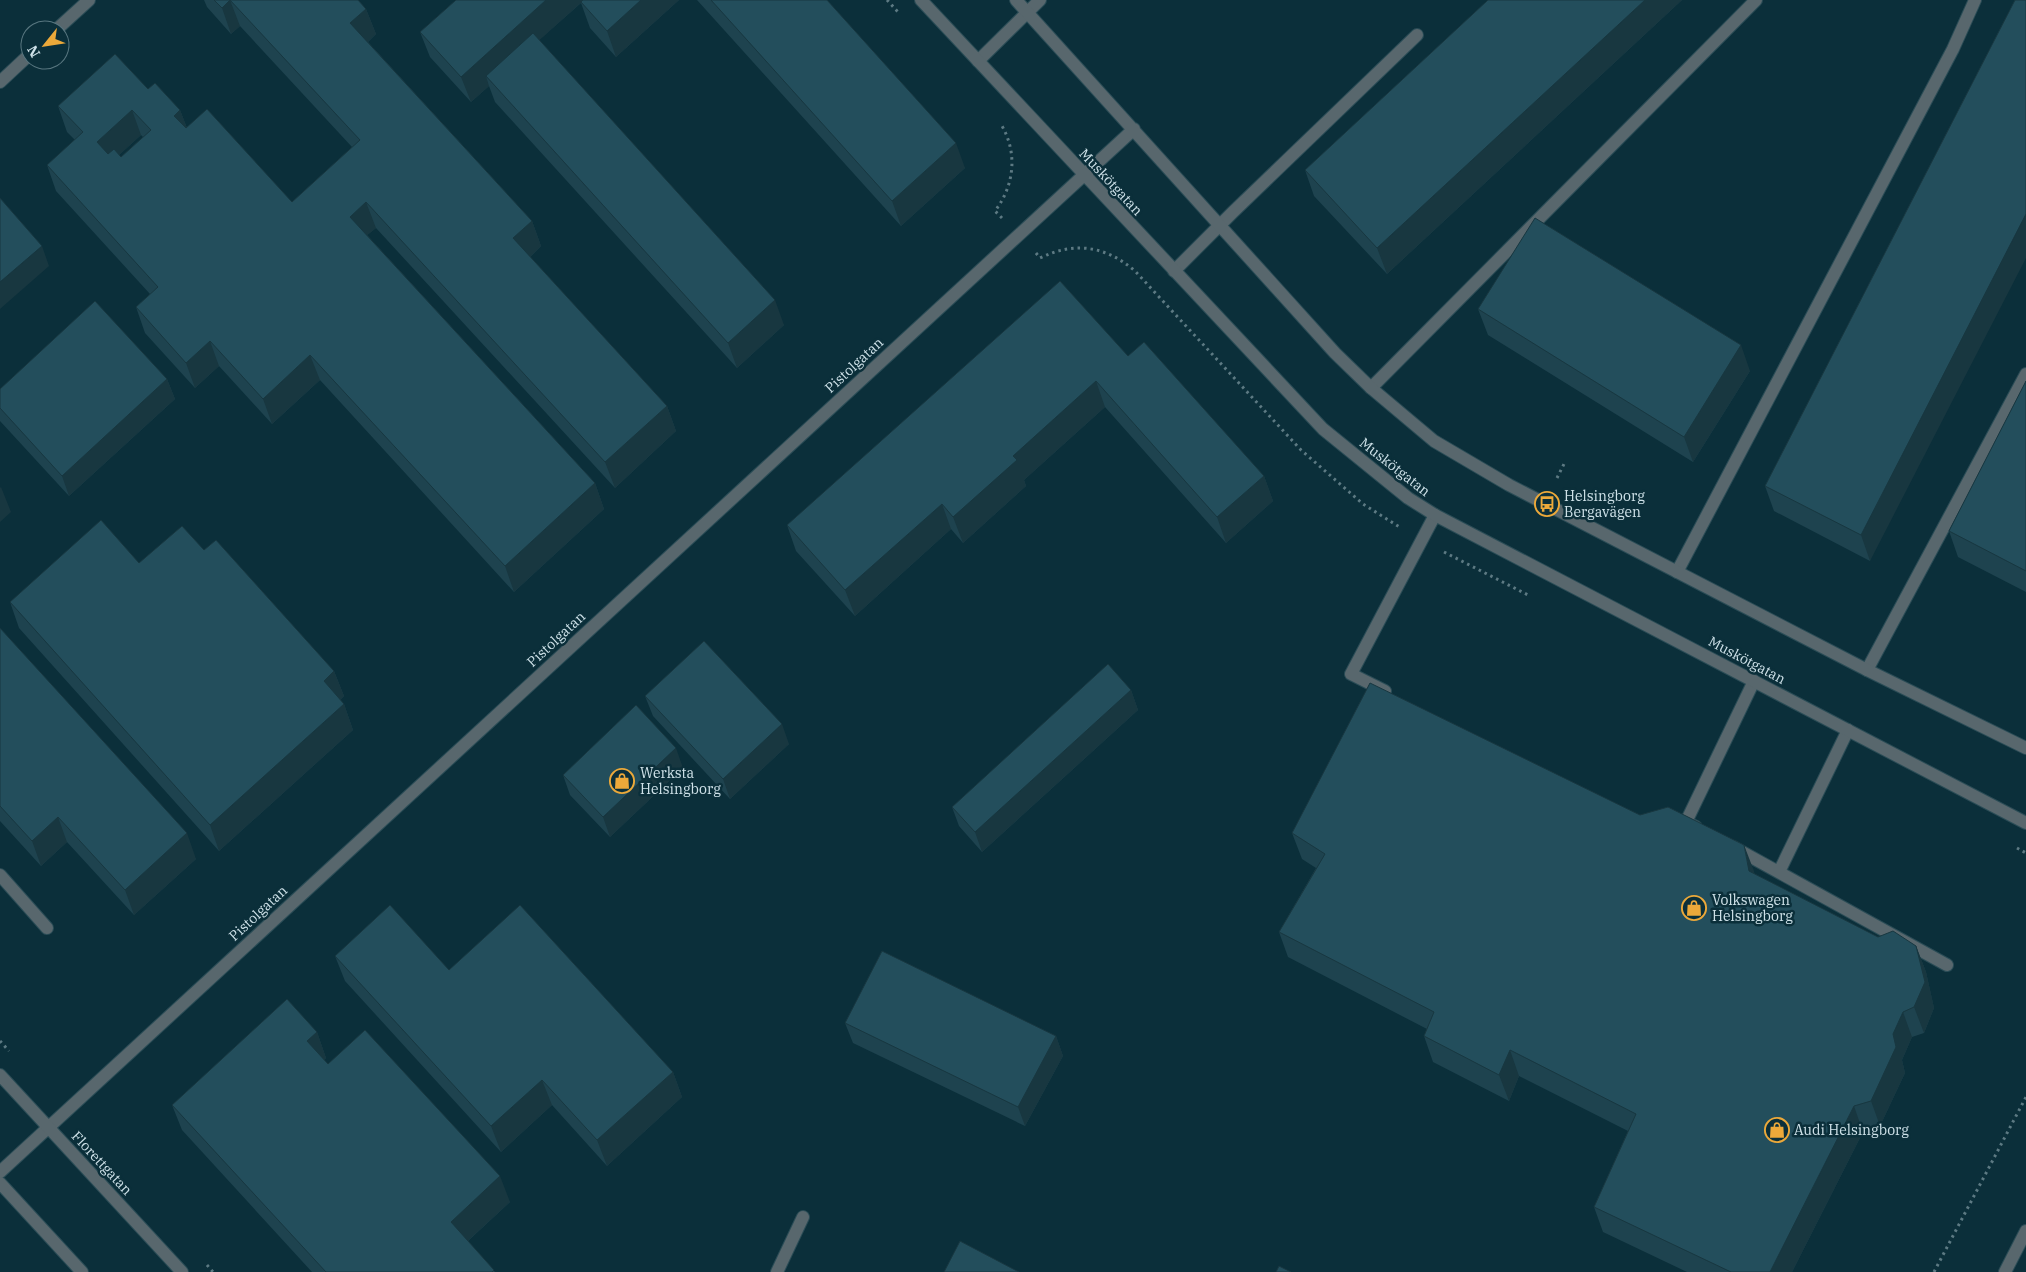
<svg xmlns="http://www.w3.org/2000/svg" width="2026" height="1272" font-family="'IBM Plex Serif',serif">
  <rect width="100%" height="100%" fill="#0b2f3a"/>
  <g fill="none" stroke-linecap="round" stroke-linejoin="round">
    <defs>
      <path id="service" d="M978,61L1040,0
        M1174,271L1233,212L1417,35
        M1371,388L1756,0
        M1677,572L1953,49L1975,0
        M1867,670L2026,374
        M1385,691L1351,674L1435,515
        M1696,827L1686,822L1754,681
        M1733,847L1947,965
        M1779,872L1848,730
        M0,875L47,928
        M777,1272L803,1217"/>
      <path id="minor" d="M921,0L1323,429L1408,498L1435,515L2026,823
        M1016,0L1335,353L1371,388L1434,441L1509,485L1867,670L2026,748
        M56,30L89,0
        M0,82L30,54
        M0,1172L1134,129"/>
      <path id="tertiary" d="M0,1075L182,1272
        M0,1183L82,1272
        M2005,1272L2026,1231"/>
    </defs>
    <use href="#service" stroke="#2a4c56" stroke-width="14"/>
    <use href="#minor" stroke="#2a4c56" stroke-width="14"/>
    <use href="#tertiary" stroke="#2a4c56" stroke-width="14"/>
    <path stroke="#5d7a83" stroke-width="3" stroke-dasharray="2.5 4" stroke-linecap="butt" d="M887,0L898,12
      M1002,218L995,211C1014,186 1018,154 1002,126
      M1036,253L1040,258C1075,241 1106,246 1135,271L1301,450L1363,504L1401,528
      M1557,478L1564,464
      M1444,552L1530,596
      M2017,848L2026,853
      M0,1041L9,1051
      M207,1265L213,1272
      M1934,1272L2026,1097"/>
    <use href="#service" stroke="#58676d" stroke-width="12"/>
    <use href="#minor" stroke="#58676d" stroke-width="12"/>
    <use href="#tertiary" stroke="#58676d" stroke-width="12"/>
  </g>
  <path fill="#1e434f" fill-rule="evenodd" d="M204,0H358L366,9L376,34L368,42L532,221L541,246L530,257L667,406L676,431L615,488L376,228L367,235L595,483L604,509L514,592L320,380L272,424L219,366L195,388L145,333L136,307L150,294L56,191L47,165L75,140L67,132L58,106L148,89L180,110L187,128L292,202L352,147L240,26L231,34L207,7ZM141,135L143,137L121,157L119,155Z
    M456,0H679L616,57L590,28L581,3L539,40L784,325L737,368L495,102L489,86L471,102L430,57L420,32Z
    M697,0H827L965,168L901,226Z
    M1488,0H1682L1387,274L1314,196L1305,170Z
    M2015,0L1870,561L1774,511L1765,486Z
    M1478,309L1750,371L1693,462L1488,335Z
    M1128,356L1264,476L1273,501L1226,543L1105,407L1024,480L1026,486L963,543L951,529L855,616L796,551L787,525Z
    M167,379L175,399L69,496L0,421V389Z
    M2026,381V592L1958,557L1949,531Z
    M204,550L334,671L344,696L340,700L344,704L353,730L219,851L19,628L10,602L139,563Z
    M0,628L196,859L134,915L67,842L41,866L0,821Z
    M1131,690L1138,710L982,852L959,826L952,807Z
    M645,696L789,744L730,799L653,716Z
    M683,768L610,837L570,795L563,775Z
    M1292,833L1754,871V874L1878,937L1916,946L1926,972L1934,1008L1924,1033L1912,1037L1902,1060L1905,1073L1880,1126L1863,1132L1792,1272H1687L1603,1232L1594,1207L1628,1131L1519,1076L1509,1101L1433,1062L1424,1036L1427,1029L1288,957L1279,932L1316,868L1302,859Z
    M335,956L449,970L673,1072L682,1097L607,1166L552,1105L501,1152L345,981Z
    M845,1023L1056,1036L1063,1056L1025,1126L853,1043Z
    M317,1032L326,1058L324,1060L328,1064L510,1202L468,1241L495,1272H312L182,1130L172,1105Z"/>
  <path fill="#183740" d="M230,0L240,26L231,34L222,8Z
    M546,0H584L492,83L486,76L489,86L471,102L461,77Z
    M641,0H679L616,57L607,31Z
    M1645,0H1682L1387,274L1377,248Z
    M366,9L376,34L360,49L350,23Z
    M132,110L141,135L106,167L97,142Z
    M180,110L190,136L174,116Z
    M956,143L965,168L901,226L892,201Z
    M366,202L376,228L359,242L350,217Z
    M2026,214V258L1870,561L1861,535Z
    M532,221L541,246L523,264L513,238Z
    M42,246L49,266L0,309V282Z
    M775,300L784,325L737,368L728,343Z
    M210,341L219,366L195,388L186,363Z
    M1741,345L1750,371L1693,462L1684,437Z
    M310,355L320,380L272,424L263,399Z
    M167,379L175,399L69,496L62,476Z
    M1096,381L1105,407L1024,480L1026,486L963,543L953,517L1013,456Z
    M667,406L676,431L615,488L605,462Z
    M1264,476L1273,501L1226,543L1217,517Z
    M595,483L604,509L514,592L505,566Z
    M1,487L11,512L0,522V488Z
    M942,504L951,529L855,616L845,590Z
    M334,671L344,696L333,707L324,681Z
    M1131,690L1138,710L982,852L975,832Z
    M344,704L353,730L219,851L210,825Z
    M782,724L789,744L730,799L723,779Z
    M676,748L683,768L610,837L603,817Z
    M58,817L67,842L41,866L32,841Z
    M187,833L196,859L134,915L125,890Z
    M1744,845L1754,871L1758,897L1749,871Z
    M1916,946L1926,972L1934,1008L1924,1033L1914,1007Z
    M1903,1012L1912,1037L1902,1060L1905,1073L1880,1126L1871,1101L1893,1034Z
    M317,1032L326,1058L316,1067L307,1041Z
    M1056,1036L1063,1056L1025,1126L1018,1107Z
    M1510,1050L1519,1076L1509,1101L1499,1075Z
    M673,1072L682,1097L607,1166L597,1140Z
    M542,1080L552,1105L501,1152L491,1126Z
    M1854,1106L1863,1132L1792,1272H1770Z
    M500,1176L510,1202L460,1248L451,1222Z"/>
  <path fill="#234e5c" stroke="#183740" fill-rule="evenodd" d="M214,0H358L366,9L350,23L532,221L513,238L667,406L605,462L366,202L350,217L595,483L505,566L310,355L263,399L210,341L186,363L136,307L158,287L47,165L83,132L58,106L115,54L148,89L155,83L180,110L174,116L186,128L207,109L292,202L360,140L230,0L222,8ZM132,110L151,130L121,157L114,149L108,154L97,142Z
    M456,0H546L461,77L420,32Z
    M583,0H641L607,31L581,2Z
    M711,0H827L956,143L892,201Z
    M1488,0H1645L1377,248L1305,170Z
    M2015,0H2026V214L1861,535L1765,486Z
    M533,33L775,300L728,343L486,76Z
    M0,198L42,246L0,282Z
    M1535,218L1741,345L1684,437L1478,309Z
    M1060,281L1128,356L1144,342L1264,476L1217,517L1096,381L1013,456L1017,460L953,517L942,504L845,590L787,525Z
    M95,301L167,379L62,476L0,408V389Z
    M2026,381V571L1949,531Z
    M101,520L139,563L182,526L204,550L216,540L334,671L324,681L344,704L210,825L10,602Z
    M0,628L187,833L125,890L58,817L32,841L0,806Z
    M704,641L782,724L723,779L645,696Z
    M1108,664L1131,690L975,832L952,807Z
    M1370,683L1640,815L1668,807L1744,845L1749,871L1878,937L1893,931L1916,946L1925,982L1914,1007L1903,1012L1893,1034L1896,1047L1871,1101L1854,1106L1770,1272H1731L1594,1207L1636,1114L1510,1050L1499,1075L1424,1036L1434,1012L1279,932L1325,854L1292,833Z
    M636,705L676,748L603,817L563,775Z
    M390,905L449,970L520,905L673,1072L597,1140L542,1080L491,1126L335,956Z
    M882,951L1056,1036L1018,1107L845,1023Z
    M287,999L317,1032L307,1041L328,1064L365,1030L500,1176L451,1222L494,1270L492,1272H326L172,1105Z
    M960,1241L1019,1272H944Z
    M1279,1266L1291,1272H1276Z"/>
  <defs>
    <symbol id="bus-ring" viewBox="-11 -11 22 22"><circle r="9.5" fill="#0b2f3a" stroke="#eca93a" stroke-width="1.5"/><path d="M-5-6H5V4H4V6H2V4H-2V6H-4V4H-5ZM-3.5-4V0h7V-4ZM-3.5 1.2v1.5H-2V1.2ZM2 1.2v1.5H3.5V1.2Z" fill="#eca93a"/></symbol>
    <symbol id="shop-ring" viewBox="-11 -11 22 22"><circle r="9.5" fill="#0b2f3a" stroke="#eca93a" stroke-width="1.5"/><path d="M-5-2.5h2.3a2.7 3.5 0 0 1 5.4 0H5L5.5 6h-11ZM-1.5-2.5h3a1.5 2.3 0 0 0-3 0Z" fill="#eca93a"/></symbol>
  </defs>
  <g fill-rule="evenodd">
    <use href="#bus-ring" x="1533" y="490" width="28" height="28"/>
    <use href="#shop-ring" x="608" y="767" width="28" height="28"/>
    <use href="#shop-ring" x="1680" y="894" width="28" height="28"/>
    <use href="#shop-ring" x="1763" y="1116" width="28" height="28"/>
  </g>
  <g text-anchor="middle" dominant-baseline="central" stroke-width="5" stroke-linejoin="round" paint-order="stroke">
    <g font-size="14" fill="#cfe2e9" stroke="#0b2f3a">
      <text transform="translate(1111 182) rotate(47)">Muskötgatan</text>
      <text transform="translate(854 365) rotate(-43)">Pistolgatan</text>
      <text transform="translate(1395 467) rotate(38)">Muskötgatan</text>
      <text transform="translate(556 639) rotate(-43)">Pistolgatan</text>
      <text transform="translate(1747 660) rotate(28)">Muskötgatan</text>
      <text transform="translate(258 913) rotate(-43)">Pistolgatan</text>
      <text transform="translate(102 1163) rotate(47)">Florettgatan</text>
    </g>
    <g font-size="14" fill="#cfe2e9" stroke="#0b2f3a" text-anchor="start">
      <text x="1564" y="496">Helsingborg<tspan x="1564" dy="16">Bergavägen</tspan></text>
      <text x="640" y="773">Werksta<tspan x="640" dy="16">Helsingborg</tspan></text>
      <text x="1712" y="900">Volkswagen<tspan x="1712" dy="16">Helsingborg</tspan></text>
      <text x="1794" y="1130">Audi Helsingborg</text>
    </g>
  </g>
  <g transform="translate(45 45) rotate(240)"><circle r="24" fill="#0b2f3a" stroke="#597780"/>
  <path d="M0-4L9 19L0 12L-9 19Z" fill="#eca93a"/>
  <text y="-8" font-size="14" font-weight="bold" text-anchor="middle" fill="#cfe2e9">N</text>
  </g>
</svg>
